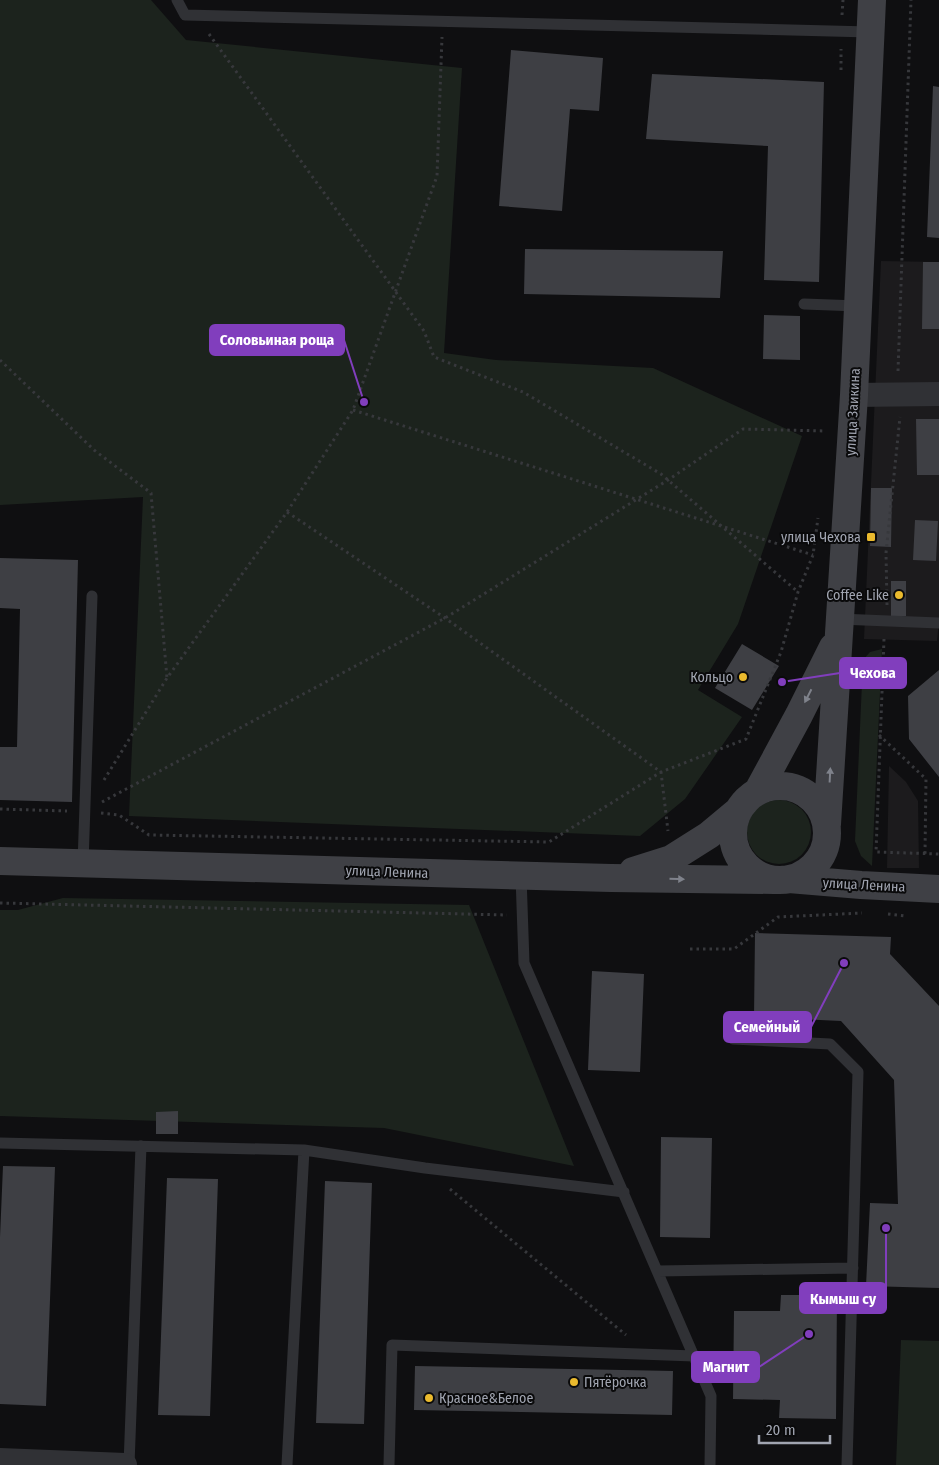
<svg xmlns="http://www.w3.org/2000/svg" width="939" height="1465" font-family="'Fira Sans Condensed',sans-serif">
  <rect width="100%" height="100%" fill="#0f0f11"/>
  <path fill="#1c1b1d" d="M881,261L939,262V621L937,641L864,639Z
    M889,766L906,782L918,801L919,868H887Z"/>
  <path fill="#1c231d" d="M0,0H151L186,40L462,68L444,353L496,360L653,368L802,436L738,624L698,690L742,717L685,799L640,836L129,816L143,497L0,505Z
    M882,649L872,866L861,856L855,841L863,660L870,652Z
    M747 832a32 32 0 1 1 64 0a32 32 0 1 1-64 0Z
    M63,898L469,905L574,1166L384,1128L0,1116V910H18Z
    M901,1340L939,1341V1465H896Z"/>
  <path fill="#3e3f44" d="M511,50L603,58L599,111L570,109L562,211L499,206Z
    M652,74L824,82L819,282L764,280L768,146L646,139Z
    M933,86L939,87V238L927,237Z
    M525,249L723,251L720,298L524,294Z
    M923,262H939V329H922Z
    M764,315L800,316V360L763,359Z
    M916,419H939V475H917Z
    M871,488H892L891,547L870,546Z
    M915,520L938,521L936,561L913,560Z
    M0,558L78,560L72,802L0,800V747H17L20,609L0,608Z
    M891,581H906V616H891Z
    M742,644L779,666L752,710L715,688Z
    M939,670V777L909,739L908,696Z
    M755,933L891,937L890,954L939,1006V1288L866,1286L870,1203L898,1204L894,1080L841,1021L754,1017Z
    M592,971L644,974L640,1072L588,1070Z
    M178,1111V1134H156V1112Z
    M661,1137L712,1138L710,1238L660,1237Z
    M3,1166L55,1167L46,1406L0,1404V1237Z
    M167,1178L218,1179L210,1416L158,1415Z
    M325,1181L372,1183L364,1424L316,1423Z
    M781,1295H837L836,1419L779,1418L780,1400L733,1399L734,1311H780Z
    M415,1366L673,1371L672,1415L414,1410Z"/>
  <g fill="none" stroke-linecap="round" stroke-linejoin="round">
    <path stroke="#37383c" stroke-width="3" stroke-dasharray="2.5 4" stroke-linecap="butt" d="M842,15L843,0
      M209,34L424,331L434,357L523,392L661,474L798,592
      M841,70V49
      M0,360L94,450L151,493L167,678
      M898,371L911,0
      M353,410L813,555
      M287,512L445,618L661,772L668,831
      M887,605L886,553L900,417
      M884,639L876,852L939,854
      M879,735L926,779L925,854
      M104,780L167,678L287,512L353,410L437,176L442,37
      M102,802L445,618L668,480L743,429L826,431
      M0,809L67,811
      M101,813L119,815L149,835L549,842L661,772L746,739L781,652L798,592L813,555L818,518
      M0,903L507,915
      M888,914L905,916
      M690,949H734L778,917L862,913
      M450,1189L626,1335"/>
    <path stroke="#303135" stroke-width="11" d="M177,0L185,15L870,32
      M804,304L858,306
      M839,619L939,623
      M83,864L92,596
      M521,876L524,963L711,1396L710,1465
      M733,1039L830,1044L858,1072L847,1465
      M0,1143L304,1150L425,1168L624,1192
      M658,1271L853,1268
      M129,1465L141,1146
      M287,1465L304,1150
      M389,1465L392,1345L694,1356"/>
    <path stroke="#303135" stroke-width="24" d="M854,395L939,394
      M0,1460L125,1465"/>
    <path stroke="#3f4045" stroke-width="28" d="M733 833a47 47 0 1 1 94 0a47 47 0 1 1-94 0Z
      M758,791L799,715L833,647
      M827,824L854,395L872,0
      M0,861L611,878L774,880
      M633,871L671,859L709,835L739,810
      M789,879L861,885L939,889"/>
  </g>
  <defs><path id="oneway-solid" d="M-6-.8H1V-3.2L6.5 0L1 3.2V.8H-6Z" transform="scale(1.25)"/></defs>
  <g fill="#7f828b">
    <use href="#oneway-solid" transform="translate(808 696) rotate(117)"/>
    <use href="#oneway-solid" transform="translate(830 775) rotate(-87)"/>
    <use href="#oneway-solid" transform="translate(677 879) rotate(1)"/>
  </g>
  <g fill="#eaba2e" stroke="#0a0a0b" stroke-width="2">
    <rect x="866" y="532" width="10" height="10" rx="2.5"/>
    <circle cx="899" cy="595" r="5"/>
    <circle cx="743" cy="677" r="5"/>
    <circle cx="574" cy="1382" r="5"/>
    <circle cx="429" cy="1398" r="5"/>
  </g>
  <g text-anchor="middle" dominant-baseline="central" stroke-width="4" stroke-linejoin="round" paint-order="stroke">
    <g font-size="14" fill="#a1a5b1" stroke="#0a0a0b">
      <text transform="translate(853 412) rotate(-87)">улица Заикина</text>
      <text transform="translate(387 872) rotate(2)">улица Ленина</text>
      <text transform="translate(864 885) rotate(3)">улица Ленина</text>
    </g>
    <g font-size="14" fill="#a1a5b1" stroke="#0a0a0b" text-anchor="end">
      <text x="861" y="537">улица Чехова</text>
      <text x="889" y="595">Coffee Like</text>
      <text x="733" y="677">Кольцо</text>
      <text x="584" y="1382" text-anchor="start">Пятёрочка</text>
      <text x="439" y="1398" text-anchor="start">Красное&amp;Белое</text>
    </g>
  </g>
  <path fill="none" stroke="#813ebd" stroke-width="2" d="M364 402L344 340M782 682L840 673M844 963L811 1027M886 1228L886 1298M809 1334L759 1367"/>
  <g fill="#813ebd" stroke="#0a0a0b" stroke-width="2">
    <circle cx="364" cy="402" r="5"/>
    <circle cx="782" cy="682" r="5"/>
    <circle cx="844" cy="963" r="5"/>
    <circle cx="886" cy="1228" r="5"/>
    <circle cx="809" cy="1334" r="5"/>
  </g>
  <g fill="#813ebd" stroke="#813ebd" stroke-width="2">
    <rect x="210" y="325" width="134" height="30" rx="5"/>
    <rect x="840" y="658" width="66" height="30" rx="5"/>
    <rect x="724" y="1012" width="87" height="30" rx="5"/>
    <rect x="800" y="1283" width="86" height="30" rx="5"/>
    <rect x="692" y="1352" width="67" height="30" rx="5"/>
  </g>
  <g font-size="15" text-anchor="middle" font-weight="bold" fill="#fff">
    <text x="277" y="345">Соловьиная роща</text>
    <text x="873" y="678">Чехова</text>
    <text x="767" y="1032">Семейный</text>
    <text x="843" y="1304">Кымыш су</text>
    <text x="726" y="1372">Магнит</text>
  </g>
  <path d="M759 1435v8h71v-8" fill="none" stroke="#a1a5b1" stroke-width="2.5"/>
  <text x="766" y="1435" font-size="15" fill="#a1a5b1" stroke="#0a0a0b" stroke-width="4" paint-order="stroke">20 m</text>
</svg>
